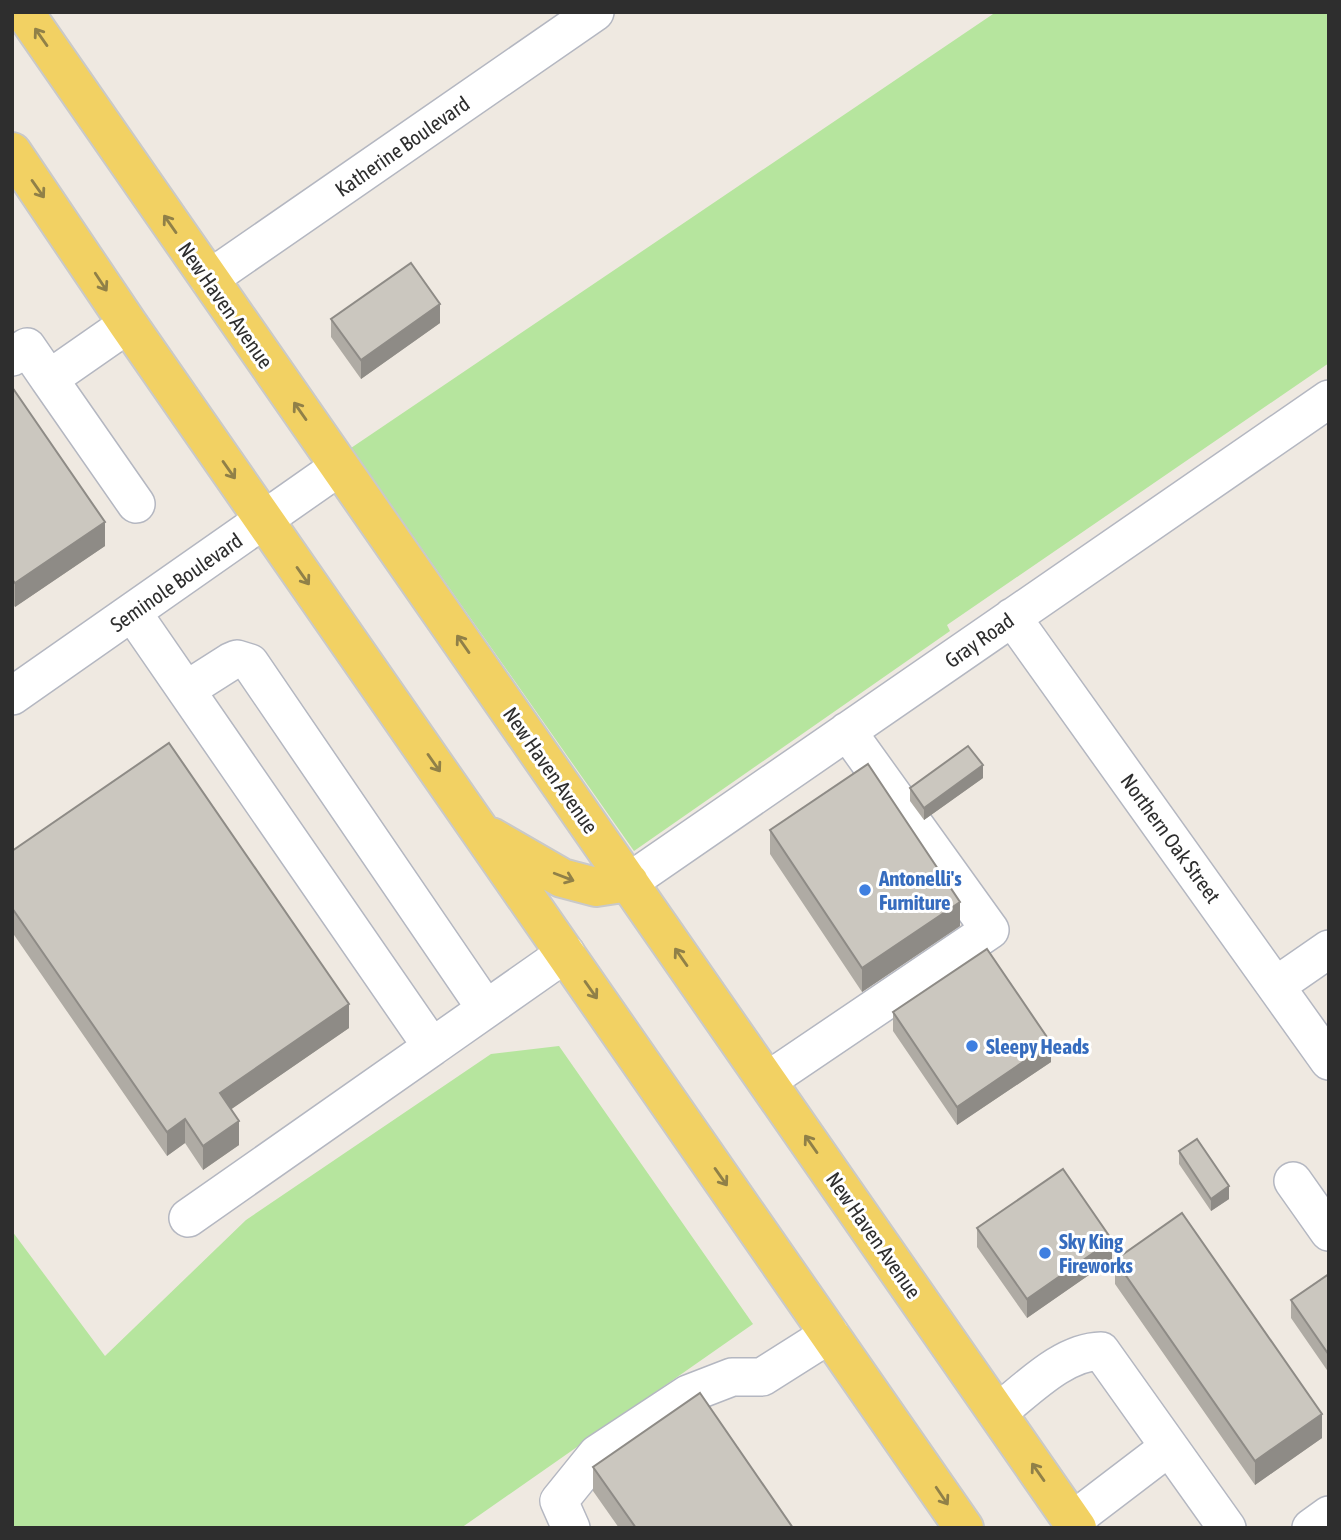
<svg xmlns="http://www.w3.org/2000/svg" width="1341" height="1540" font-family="'Asap Condensed',sans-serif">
  <rect width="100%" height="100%" fill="#efe9e1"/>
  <path fill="#b6e59e" d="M996,12H1329V363L947,625L950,631L634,851L351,448Z
    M559,1046L753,1324L461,1528H12V1231L105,1356L246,1220L491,1054Z"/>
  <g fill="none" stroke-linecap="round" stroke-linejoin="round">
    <defs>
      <path id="minor" d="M209,279L595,12
        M12,357L27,347L49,379L128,324
        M49,379L136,504
        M132,612L432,1047L566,953
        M1012,617L1329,1061
        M186,690L230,662L237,659L250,663L486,1009
        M12,696L339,467
        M629,882L1329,399
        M1277,985L1329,949
        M767,1081L990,930L847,731
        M1293,1181L1329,1232
        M188,1218L432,1047
        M997,1413C1027,1390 1062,1352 1101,1351L1227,1528
        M1072,1521L1169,1447
        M571,1528L559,1501L597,1454L688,1394L732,1377H762L830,1334
        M1311,1528L1329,1515"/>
      <path id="major" d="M24,12L1077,1528
        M12,152L128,324L964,1528
        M491,837L562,878L596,887L629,882"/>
    </defs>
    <use href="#minor" stroke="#b4b7c1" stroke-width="40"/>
    <use href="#major" stroke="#c9c9c9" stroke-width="42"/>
    <use href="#minor" stroke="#fff" stroke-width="37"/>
    <use href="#major" stroke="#f2d163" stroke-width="38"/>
  </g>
  <path fill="#afaba4" d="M331,319L440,323L361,379L331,337Z
    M12,387L105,546L15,607L12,603Z
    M983,778L924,820L910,801V788Z
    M770,830L960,926L862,992L770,854Z
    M12,851L349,1028L231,1109L239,1145L203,1170L185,1143L167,1156L12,932Z
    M893,1012L1051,1062L957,1125L893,1031Z
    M1179,1151L1229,1199L1211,1211L1179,1164Z
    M977,1228L1112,1259L1027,1318L977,1247Z
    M1115,1260L1322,1438L1255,1485L1115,1284Z
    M1329,1274V1373L1291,1318V1300Z
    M593,1467L793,1528H619L593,1491Z"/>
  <path fill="#8e8b86" d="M440,304V323L361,379V360Z
    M105,522V546L15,607V583Z
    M983,765V778L924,820V808Z
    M960,902V926L862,992V968Z
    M349,1004V1028L220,1117V1093Z
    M1051,1043V1062L957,1125V1107Z
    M185,1119V1143L167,1156V1132Z
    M239,1121V1145L203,1170V1146Z
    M1229,1186V1199L1211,1211V1199Z
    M1112,1240V1259L1027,1318V1299Z
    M1322,1414V1438L1255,1485V1461Z"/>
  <path fill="#cbc7bf" stroke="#8e8b86" stroke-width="2" d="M411,263L440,304L361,360L331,319Z
    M12,387L105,522L15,583L12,579Z
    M169,743L349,1004L220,1093L239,1121L203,1146L185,1119L167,1132L12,908V851Z
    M968,746L983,765L924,808L910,788Z
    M868,764L960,902L862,968L770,830Z
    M987,949L1051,1043L957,1107L893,1012Z
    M1197,1139L1229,1186L1211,1199L1179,1151Z
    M1063,1169L1112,1240L1027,1299L977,1228Z
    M1182,1213L1322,1414L1255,1461L1115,1260Z
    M1329,1274V1355L1291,1300Z
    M700,1393L793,1528H636L593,1467Z"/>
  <defs><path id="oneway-shaft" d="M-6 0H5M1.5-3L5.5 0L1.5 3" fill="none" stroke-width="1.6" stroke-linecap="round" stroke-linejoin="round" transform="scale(1.75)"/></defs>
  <g stroke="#908048">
    <use href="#oneway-shaft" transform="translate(41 37) rotate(-125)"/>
    <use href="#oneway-shaft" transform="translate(38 189) rotate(55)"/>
    <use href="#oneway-shaft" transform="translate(170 224) rotate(-125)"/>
    <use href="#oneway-shaft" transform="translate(101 282) rotate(57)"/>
    <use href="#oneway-shaft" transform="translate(300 411) rotate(-125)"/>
    <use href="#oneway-shaft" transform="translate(229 470) rotate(55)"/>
    <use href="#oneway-shaft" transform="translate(303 576) rotate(55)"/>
    <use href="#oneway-shaft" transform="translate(463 644) rotate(-125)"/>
    <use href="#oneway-shaft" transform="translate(434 763) rotate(55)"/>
    <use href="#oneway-shaft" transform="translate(564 877) rotate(21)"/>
    <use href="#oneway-shaft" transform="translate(681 957) rotate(-125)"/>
    <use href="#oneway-shaft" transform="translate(591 990) rotate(55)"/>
    <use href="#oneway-shaft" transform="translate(811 1144) rotate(-125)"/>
    <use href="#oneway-shaft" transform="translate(721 1177) rotate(55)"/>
    <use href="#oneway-shaft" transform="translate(1038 1472) rotate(-125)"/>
    <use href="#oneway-shaft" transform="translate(942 1496) rotate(56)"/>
  </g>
  <g fill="#3f7fe0" stroke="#fff" stroke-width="2.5">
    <circle cx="865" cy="890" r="7"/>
    <circle cx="972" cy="1046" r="7"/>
    <circle cx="1045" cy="1253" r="7"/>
  </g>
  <g text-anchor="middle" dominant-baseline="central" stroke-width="6" stroke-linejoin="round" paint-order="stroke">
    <g font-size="21" fill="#2e2e2e" stroke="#fff">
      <text transform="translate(402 146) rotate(-35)">Katherine Boulevard</text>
      <text transform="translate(226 305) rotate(55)">New Haven Avenue</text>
      <text transform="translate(176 582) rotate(-35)">Seminole Boulevard</text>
      <text transform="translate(979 640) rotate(-35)">Gray Road</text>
      <text transform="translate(551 770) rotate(55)">New Haven Avenue</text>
      <text transform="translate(1171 838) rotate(54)">Northern Oak Street</text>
      <text transform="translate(874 1235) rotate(55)">New Haven Avenue</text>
    </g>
    <g font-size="21" font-weight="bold" fill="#366cbe" stroke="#fff" text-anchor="start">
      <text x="879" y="878">Antonelli's<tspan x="879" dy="24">Furniture</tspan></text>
      <text x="986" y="1046">Sleepy Heads</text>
      <text x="1059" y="1241">Sky King<tspan x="1059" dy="24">Fireworks</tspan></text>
    </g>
  </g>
  <rect width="1341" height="1540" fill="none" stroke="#2e2e2e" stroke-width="28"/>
</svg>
